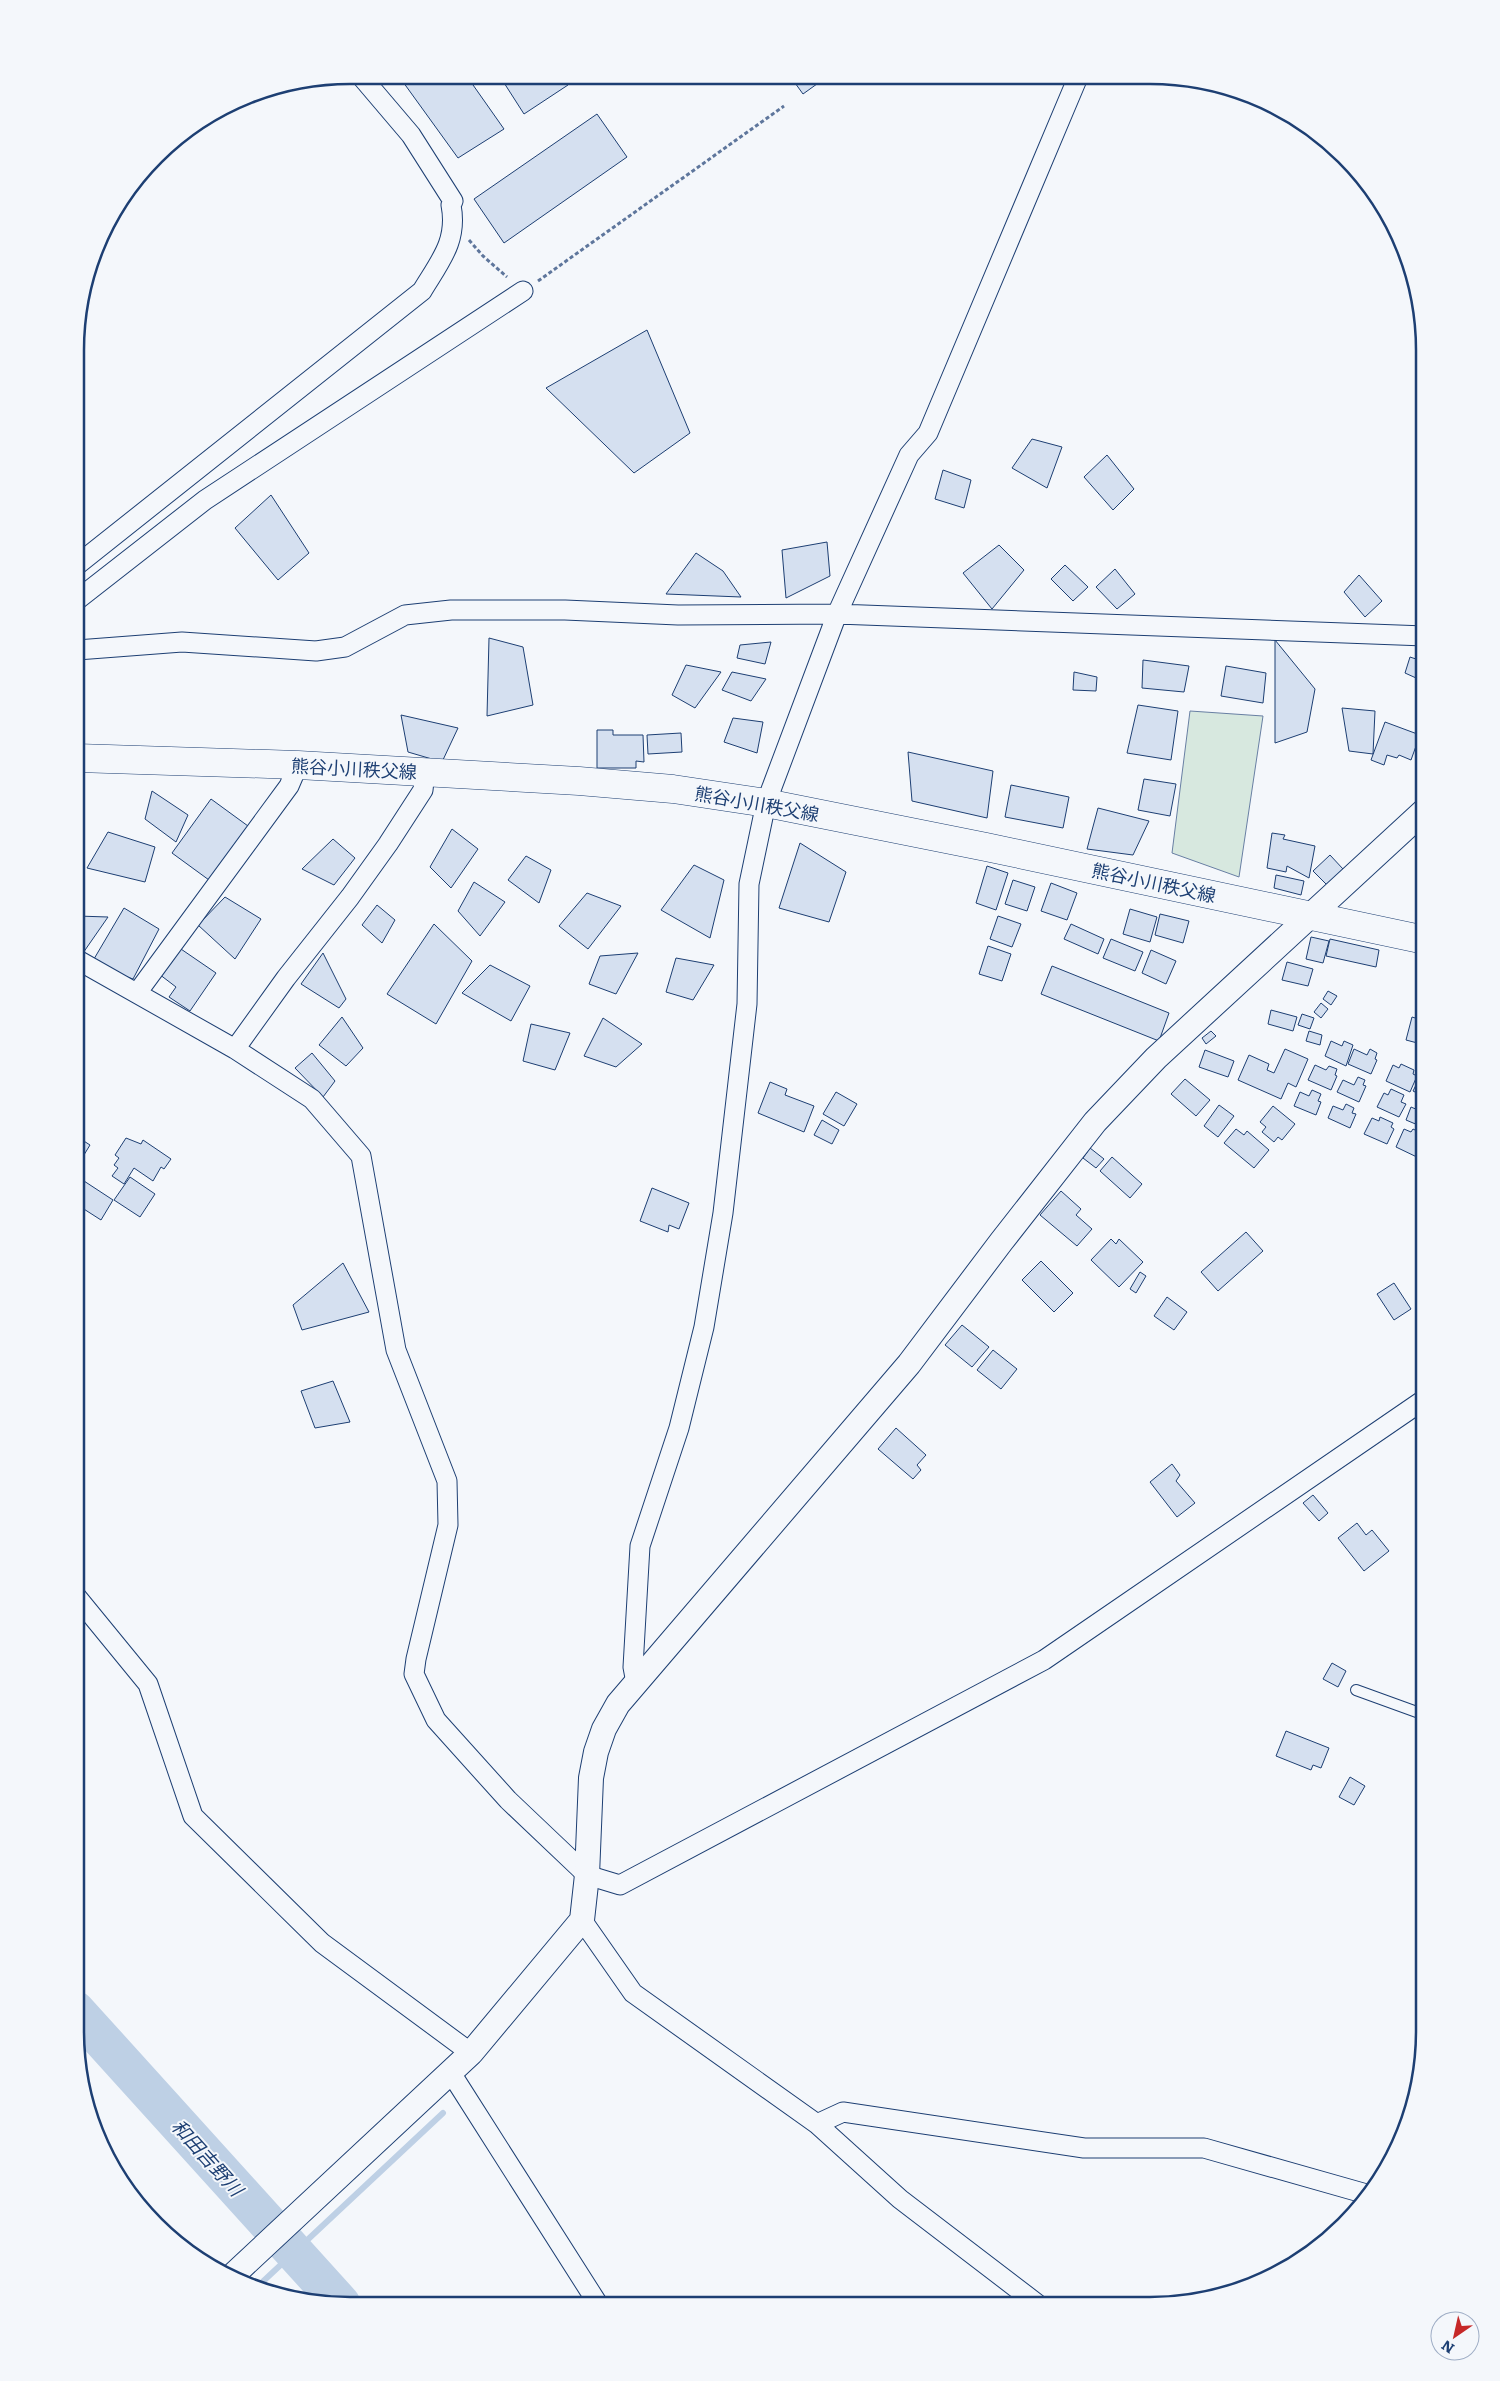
<svg xmlns="http://www.w3.org/2000/svg" width="1500" height="2381" font-family="Literata,'Noto Sans JP',serif">
  <rect width="100%" height="100%" fill="#f4f7fb"/>
  <path fill="#d7e8df" stroke="#687fa3" d="M1190,711L1263,716L1239,877L1172,853Z"/>
  <g fill="none" stroke-linecap="round" stroke-linejoin="round">
    <path stroke="#bed0e5" stroke-width="6" d="M256,2288L443,2113"/>
    <path stroke="#bed0e5" stroke-width="39" d="M75,2010L341,2304"/>
  </g>
  <path fill="#d5e0f0" stroke="#1d3f73" d="M398,75H466L504,129L458,158Z
    M499,75L562,76L568,85L524,114Z
    M790,76H828L803,94Z
    M597,114L627,157L504,243L474,199Z
    M647,330L690,433L634,473L546,388Z
    M1032,439L1062,447L1047,488L1012,468Z
    M1107,455L1134,489L1113,510L1084,477Z
    M943,470L971,480L964,508L935,499Z
    M271,495L309,553L278,580L235,528Z
    M827,542L830,576L786,598L782,550Z
    M999,545L1024,570L992,609L963,573Z
    M696,553L723,571L741,597L666,594Z
    M1065,565L1088,587L1073,601L1051,579Z
    M1115,569L1135,594L1117,609L1096,587Z
    M1359,575L1382,601L1365,617L1344,592Z
    M489,638L523,647L533,705L487,716Z
    M1275,640L1315,689L1307,732L1275,743Z
    M771,642L765,664L737,658L740,645Z
    M1410,657L1425,662V682L1405,673Z
    M1143,660L1189,666L1184,692L1142,688Z
    M686,665L721,672L695,708L672,695Z
    M1226,666L1266,673L1263,703L1221,696Z
    M732,672L766,679L751,701L722,690Z
    M1074,672L1097,677L1096,691L1073,690Z
    M1138,705L1178,711L1171,760L1127,753Z
    M1342,708L1375,711L1373,754L1349,751Z
    M401,715L458,728L442,762L408,752Z
    M733,718L763,722L757,753L724,742Z
    M1385,722L1420,735L1411,760L1399,755L1397,758L1387,755L1384,765L1371,760Z
    M597,730H613V735H643L644,762L636,761V768H597Z
    M681,733L682,752L648,754L647,735Z
    M908,752L993,771L987,818L912,801Z
    M1144,779L1176,784L1170,816L1138,810Z
    M1011,785L1069,797L1063,828L1005,817Z
    M152,791L188,815L176,842L145,819Z
    M211,799L248,826L209,880L172,853Z
    M1098,808L1149,821L1133,855L1087,849Z
    M452,829L478,849L451,888L430,867Z
    M108,832L155,847L145,882L87,868Z
    M1272,833L1285,835L1283,839L1315,846L1309,878L1287,866L1286,872L1267,868Z
    M333,839L355,858L334,885L302,869Z
    M800,843L846,872L829,922L779,908Z
    M1330,855L1343,869L1327,885L1313,871Z
    M526,856L551,870L539,903L508,880Z
    M694,865L724,880L710,938L661,910Z
    M987,866L1008,873L996,910L976,903Z
    M1276,875L1304,881L1301,895L1274,888Z
    M1013,880L1035,887L1027,911L1005,904Z
    M474,882L505,902L480,936L458,911Z
    M1051,883L1077,893L1067,920L1041,911Z
    M587,893L621,906L588,949L559,926Z
    M225,897L261,919L235,959L198,925Z
    M377,905L395,920L382,943L362,925Z
    M124,908L159,929L133,979L91,964Z
    M1130,909L1157,917L1150,942L1123,934Z
    M1160,914L1189,921L1183,943L1155,935Z
    M77,916L108,917L83,953L76,950Z
    M998,916L1021,924L1012,947L990,939Z
    M434,924L472,961L436,1024L387,994Z
    M1071,924L1104,939L1098,954L1064,939Z
    M1311,937L1329,941L1323,963L1306,959Z
    M1111,939L1143,952L1135,971L1103,958Z
    M1330,939L1379,950L1376,967L1326,956Z
    M988,946L1011,954L1002,981L979,974Z
    M178,947L216,973L190,1011L169,997L176,987L159,974Z
    M1151,950L1176,961L1166,984L1142,973Z
    M323,953L346,999L339,1008L301,984Z
    M638,953L616,994L589,984L600,956Z
    M676,958L714,965L693,1000L666,992Z
    M1287,962L1313,969L1308,986L1282,980Z
    M490,965L530,986L511,1021L462,993Z
    M1052,966L1169,1013L1159,1041L1041,994Z
    M1425,977V1005L1418,1004Z
    M1328,991L1337,996L1331,1005L1323,999Z
    M1321,1003L1328,1009L1321,1018L1314,1012Z
    M1271,1010L1297,1017L1293,1031L1268,1024Z
    M1302,1014L1314,1018L1310,1029L1298,1025Z
    M342,1017L363,1048L346,1066L319,1045Z
    M1412,1017L1425,1021V1045L1406,1040Z
    M603,1018L642,1044L616,1067L584,1056Z
    M531,1024L570,1033L555,1070L523,1061Z
    M1211,1031L1216,1036L1206,1044L1202,1038Z
    M1309,1031L1322,1035L1320,1045L1306,1041Z
    M1331,1041L1342,1046L1344,1041L1353,1045L1346,1066L1325,1056Z
    M1285,1049L1308,1059L1296,1087L1288,1083L1281,1099L1238,1080L1249,1055L1269,1064L1267,1070L1274,1073Z
    M1354,1049L1367,1055L1370,1049L1377,1053L1375,1059L1377,1060L1371,1074L1348,1064Z
    M1205,1050L1234,1061L1228,1077L1199,1067Z
    M312,1053L335,1081L323,1097L295,1068Z
    M1401,1064L1414,1070L1413,1074L1417,1076L1410,1092L1386,1081L1393,1065L1399,1068Z
    M1315,1065L1326,1070L1329,1066L1337,1069L1335,1075L1337,1076L1331,1090L1308,1080Z
    M1421,1075L1425,1077V1097L1413,1091Z
    M1358,1077L1365,1080L1363,1085L1366,1086L1359,1102L1337,1092L1343,1080L1354,1085Z
    M1185,1079L1210,1100L1196,1116L1171,1094Z
    M770,1082L787,1089L785,1095L814,1106L804,1132L758,1113Z
    M1391,1089L1404,1095L1401,1102L1406,1104L1399,1117L1377,1107L1384,1093L1388,1095Z
    M1312,1090L1321,1094L1318,1101L1321,1102L1316,1115L1294,1106L1300,1092L1309,1096Z
    M836,1092L857,1104L844,1126L823,1114Z
    M1421,1103L1425,1105V1128L1406,1120L1411,1107L1418,1110Z
    M1346,1104L1354,1108L1352,1113L1356,1114L1350,1128L1328,1118L1333,1106L1343,1110Z
    M1219,1105L1234,1116L1218,1137L1204,1126Z
    M1273,1106L1295,1124L1282,1140L1278,1137L1274,1142L1262,1132L1266,1127L1260,1122Z
    M1380,1117L1393,1123L1391,1127L1394,1129L1387,1144L1364,1134L1372,1118L1379,1121Z
    M822,1120L839,1130L832,1144L814,1135Z
    M1236,1129L1244,1135L1247,1131L1269,1150L1254,1168L1224,1143Z
    M1404,1129L1411,1132L1413,1129L1425,1135V1151L1421,1159L1396,1147Z
    M76,1136L90,1145L76,1168Z
    M126,1138L141,1144L143,1140L171,1159L164,1169L161,1167L153,1181L134,1168L124,1184L112,1176L118,1168L114,1165L119,1158L115,1155Z
    M1090,1148L1104,1159L1096,1168L1083,1158Z
    M1112,1157L1142,1184L1130,1198L1100,1171Z
    M130,1177L155,1194L140,1217L114,1200Z
    M84,1181L113,1200L101,1220L76,1204V1193Z
    M652,1188L689,1203L679,1229L669,1225L668,1232L640,1221Z
    M1061,1191L1081,1209L1076,1215L1092,1229L1077,1246L1040,1215Z
    M1246,1232L1263,1251L1218,1291L1201,1272Z
    M1111,1239L1116,1244L1119,1239L1143,1262L1119,1287L1091,1260Z
    M1041,1261L1073,1293L1054,1312L1022,1280Z
    M343,1263L369,1312L302,1330L293,1305Z
    M1140,1272L1146,1276L1136,1293L1130,1289Z
    M1394,1283L1411,1309L1394,1320L1377,1294Z
    M1167,1297L1187,1312L1174,1330L1154,1316Z
    M962,1325L989,1347L972,1367L945,1345Z
    M993,1350L1017,1369L1001,1389L977,1370Z
    M333,1381L350,1422L315,1428L301,1391Z
    M1425,1424V1442L1416,1432Z
    M896,1428L926,1455L917,1465L921,1470L913,1479L878,1449Z
    M1172,1464L1180,1475L1176,1481L1195,1503L1177,1517L1150,1482Z
    M1313,1495L1328,1513L1319,1521L1303,1503Z
    M1357,1523L1366,1535L1372,1530L1389,1551L1364,1571L1338,1538Z
    M1332,1663L1346,1671L1338,1687L1323,1679Z
    M1286,1731L1329,1748L1321,1768L1313,1765L1311,1770L1276,1756Z
    M1350,1777L1365,1786L1354,1805L1339,1797Z"/>
  <g fill="none" stroke-linecap="round" stroke-linejoin="round">
    <defs>
      <path id="service" d="M1356,1690L1425,1715"/>
      <path id="minor" d="M77,565L422,291C440,261 458,241 451,205L453,201L411,135L360,75
        M77,600L205,500L523,291
        M77,650L182,642L316,651L345,647L405,615L451,610H565L678,615L837,614L1425,636
        M76,959L235,1049L312,1099L361,1156L396,1350L447,1481L448,1525L416,1659L414,1674L436,1720L508,1800L587,1875L620,1885L1044,1660L1425,1399
        M137,993L289,786L298,765
        M235,1049L286,978L350,897L388,844L423,790L425,772
        M76,1596L148,1684L193,1816L322,1943L471,2053
        M636,1683L633,1667L640,1546L679,1428L704,1327L723,1213L747,1004L749,884L766,803L837,614L909,455L928,433L1078,77
        M582,1920L633,1993L817,2124L900,2199L1040,2306
        M451,2073L598,2304
        M817,2124L843,2112L1084,2148H1204L1370,2195"/>
      <path id="tertiary" d="M231,2277L471,2053L582,1920L587,1875L591,1778L596,1752L604,1729L618,1704L909,1364L1001,1242L1095,1122L1156,1058L1425,810"/>
      <path id="primary" d="M77,758L298,765L579,781L673,789L766,803L986,847L1425,940"/>
    </defs>
    <use href="#service" stroke="#1d3f73" stroke-width="12"/>
    <use href="#minor" stroke="#1d3f73" stroke-width="21"/>
    <use href="#tertiary" stroke="#1d3f73" stroke-width="26"/>
    <use href="#primary" stroke="#1d3f73" stroke-width="29"/>
    <path stroke="#5e769c" stroke-width="3" stroke-dasharray="4 2.5" stroke-linecap="butt" d="M469,240L483,256L507,277
      M538,281L784,106"/>
    <use href="#service" stroke="#f4f7fb" stroke-width="10"/>
    <use href="#minor" stroke="#f4f7fb" stroke-width="19"/>
    <use href="#tertiary" stroke="#f4f7fb" stroke-width="24"/>
    <use href="#primary" stroke="#f4f7fb" stroke-width="28"/>
  </g>
  <g text-anchor="middle" dominant-baseline="central" stroke-width="4" stroke-linejoin="round" paint-order="stroke">
    <g font-size="18" fill="#1d3f73" stroke="#f4f7fb">
      <text transform="translate(354 768) rotate(3)">熊谷小川秩父線</text>
      <text transform="translate(757 803) rotate(10)">熊谷小川秩父線</text>
      <text transform="translate(1154 882) rotate(12)">熊谷小川秩父線</text>
    </g>
    <g font-size="19" font-style="italic" fill="#1d3f73" stroke="#f4f7fb">
      <text transform="translate(208 2157) rotate(48)">和田吉野川</text>
    </g>
  </g>
  <path d="M0 0H1500V2381H0ZM350 84H1150A266 266 0 0 1 1416 350V2031A266 266 0 0 1 1150 2297H350A266 266 0 0 1 84 2031V350A266 266 0 0 1 350 84Z" fill="#f4f7fb" fill-rule="evenodd"/>
  <path fill="none" stroke="#1d3f73" stroke-width="2.5" d="M350 84H1150A266 266 0 0 1 1416 350V2031A266 266 0 0 1 1150 2297H350A266 266 0 0 1 84 2031V350A266 266 0 0 1 350 84Z"/>
  <g transform="translate(1455 2336) rotate(214)"><circle r="24" fill="#f4f7fb" stroke="#9eadc5"/>
  <path d="M0-4L9 19L0 12L-9 19Z" fill="#c62828"/>
  <text y="-8" font-size="14" font-weight="bold" text-anchor="middle" fill="#1d3f73">N</text>
  </g>
</svg>
